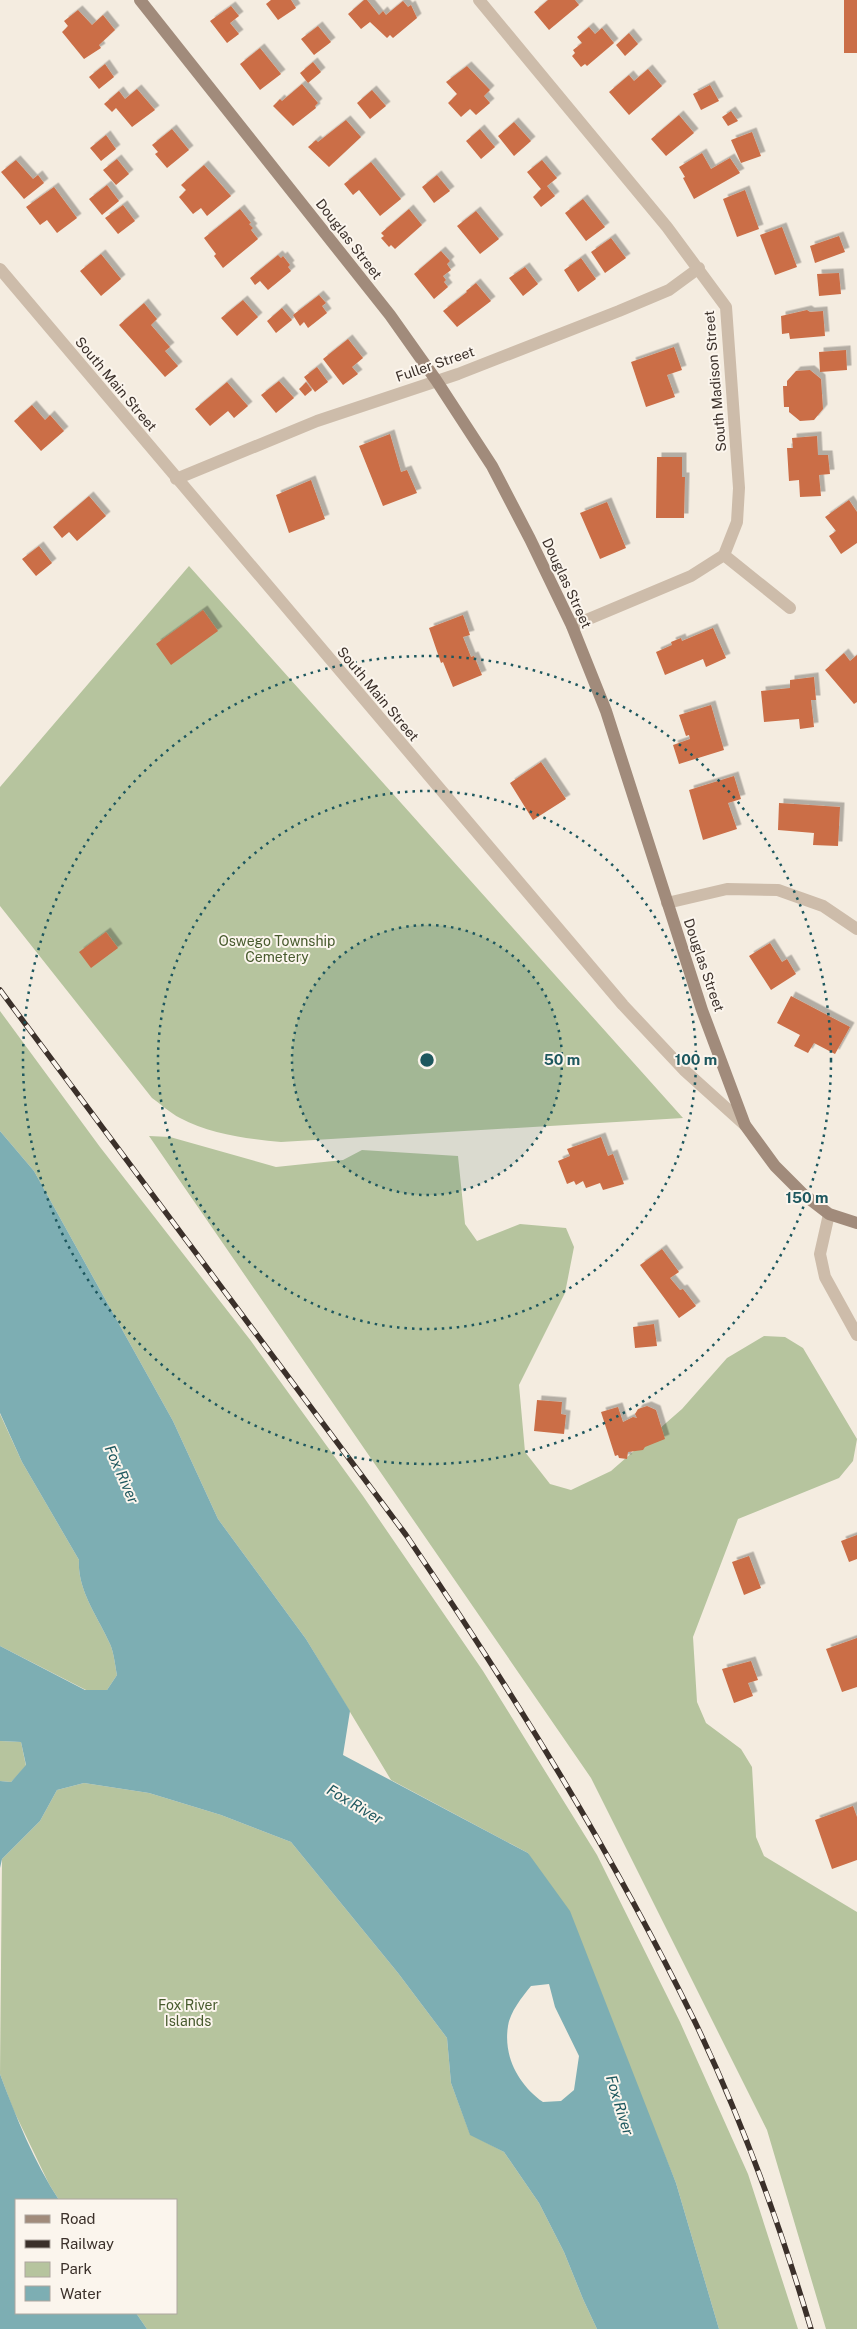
<svg xmlns="http://www.w3.org/2000/svg" width="857" height="2329" font-family="'Public Sans',sans-serif">
  <defs>
    <filter id="shadow"><feDropShadow dx="4.5" dy="-4.5" stdDeviation="0" flood-color="#0004"/></filter>
  </defs>
  <rect width="100%" height="100%" fill="#f4ece0"/>
  <path fill="#b6c49e" d="M189,566L683,1118L281,1142C248,1139 210,1134 180,1118C170,1113 161,1104 152,1098L0,906V787Z
    M0,1011L100,1147L251,1341L363,1496L483,1671L597,1855L680,2022L748,2174L798,2329H719L676,2183L629,2067L528,1853L391,1780L306,1639L218,1519L173,1421L34,1171L0,1131Z
    M149,1136L170,1137L276,1167L343,1160L362,1150L458,1156L465,1224L477,1241L520,1224L566,1228L574,1247L565,1293L519,1385L525,1452L550,1484L571,1490L611,1471L682,1409L727,1358L764,1336L785,1337L803,1348L857,1439L853,1461L839,1478L738,1519L693,1637L697,1702L706,1723L741,1749L752,1767L756,1837L764,1856L857,1912V2329H826L767,2130L591,1778Z
    M0,1414L22,1462L79,1560C77,1590 98,1617 110,1644C114,1653 115,1665 117,1675L107,1690H86L0,1646Z
    M0,1741L21,1742L26,1766L11,1782L0,1781Z
    M84,1783L149,1793L221,1815L291,1842L398,1973L447,2038L451,2083L470,2134L504,2152L539,2203L564,2252L583,2299L597,2329H147L136,2313H176V2200H59L49,2184L13,2109L0,2074L2,1859L40,1821L57,1790Z"/>
  <path fill="#7daeb3" fill-rule="evenodd" d="M0,1131L34,1171L173,1421L218,1519L306,1639L350,1711L343,1755L528,1853L570,1911L676,2183L719,2329H597L583,2299L564,2252L539,2203L504,2152L470,2135L451,2083L447,2038L398,1973L291,1842L221,1815L149,1793L84,1783L57,1790L40,1821L2,1859L0,1868V1781L11,1782L26,1765L21,1742L0,1741V1646L85,1690H107L117,1675C115,1665 114,1653 110,1644C98,1617 77,1590 79,1560L22,1462L0,1413ZM549,1984L555,2007L579,2056L574,2090L561,2101L543,2102C519,2085 503,2057 508,2026C510,2012 522,1997 531,1986Z
    M0,2074C16,2117 34,2162 59,2200H16V2313H136L147,2329H0Z"/>
  <path fill="#cb6e47" filter="url(#shadow)" d="M271,0H291L296,8L278,20L266,4Z
    M364,0H367L379,15L383,11L386,15L403,1L408,7L411,5L417,18L393,38L390,35L387,38L370,22L361,29L348,14Z
    M548,0H575L579,5L549,30L534,12Z
    M844,0H857V53H844Z
    M231,6L239,16L230,23L239,34L227,43L210,21Z
    M78,10L92,25L103,15L115,30L99,45L101,48L84,59L62,32L68,26L64,21Z
    M318,26L331,42L314,55L301,39Z
    M589,27L595,34L602,28L614,43L587,66L585,64L581,67L572,56L575,53L573,50L582,43L577,37Z
    M629,33L638,44L625,56L616,45Z
    M260,48L281,74L260,90L240,64Z
    M313,62L321,72L308,83L300,73Z
    M105,64L114,77L99,89L89,77Z
    M467,66L490,90L484,96L490,103L476,115L470,109L461,117L448,103L457,94L446,82Z
    M648,69L662,86L629,115L609,92L629,75L634,81Z
    M302,84L318,103L315,106L316,108L293,126L273,106L280,99L282,101Z
    M710,85L719,101L701,110L693,94Z
    M137,89L155,110L132,127L116,108L112,112L104,104L119,91L125,99Z
    M372,90L386,106L370,119L357,103Z
    M731,111L738,121L728,126L722,117Z
    M679,115L694,133L666,156L651,139Z
    M346,120L361,137L329,167L308,147L316,140L318,142Z
    M514,122L531,141L514,156L498,136Z
    M172,129L189,150L167,168L155,154L158,152L152,145Z
    M480,129L495,147L481,159L466,141Z
    M752,132L761,156L741,163L731,140Z
    M106,135L116,149L101,161L90,148Z
    M702,153L711,169L730,158L740,173L694,199L683,178L685,177L679,167Z
    M117,159L129,174L116,185L103,170Z
    M16,160L33,179L38,175L44,183L24,199L1,172Z
    M542,160L557,178L547,186L555,196L541,207L533,197L541,189L527,172Z
    M371,162L401,199L380,216L359,190L353,195L344,184Z
    M204,165L231,196L207,216L201,208L193,214L179,197L186,190L181,185Z
    M437,175L450,191L434,203L422,187Z
    M107,185L119,201L102,215L89,199Z
    M54,187L77,218L57,233L47,220L40,225L26,207Z
    M745,190L759,229L737,237L723,199Z
    M583,199L605,227L586,241L565,213Z
    M123,205L135,221L118,234L105,218Z
    M240,209L251,223L249,224L253,228L251,230L258,239L223,268L214,256L216,254L204,238Z
    M409,209L422,225L395,249L391,245L389,247L381,238L384,236L381,233Z
    M476,211L499,239L480,254L457,226Z
    M782,227L797,267L775,275L760,235Z
    M839,236L845,252L815,263L810,246Z
    M611,238L626,258L605,273L591,252Z
    M441,251L450,261L447,264L451,270L443,276L446,280L444,282L448,287L434,299L414,274Z
    M101,254L121,279L101,296L80,271Z
    M278,255L281,258L283,256L290,265L288,267L291,271L268,290L260,281L255,285L250,278Z
    M581,258L596,279L578,292L564,270Z
    M525,267L538,284L523,296L509,278Z
    M839,273L841,294L819,296L817,274Z
    M476,283L491,301L457,327L443,311L467,292L466,291Z
    M319,295L326,303L322,306L327,313L308,328L304,322L300,326L293,315Z
    M243,300L258,317L237,336L221,318Z
    M144,303L157,319L151,325L170,347L165,351L178,366L165,377L119,325Z
    M282,308L292,320L276,333L267,321Z
    M807,310L810,312L823,311L825,336L790,339L789,333L782,334L781,316Z
    M348,339L363,358L352,367L358,374L343,385L323,359Z
    M674,347L682,370L667,375L675,397L646,407L631,362Z
    M846,350L847,370L820,372L819,352Z
    M317,367L328,382L315,392L304,377Z
    M810,370L821,379L823,409L814,420L800,421L789,412V407H784L783,386H787V381L796,371Z
    M279,381L294,398L276,413L261,395Z
    M227,382L248,406L234,418L228,411L210,426L195,409Z
    M306,382L312,390L305,396L299,389Z
    M32,405L45,420L50,415L64,431L41,451L14,421Z
    M390,434L401,472L407,470L417,493L383,506L359,446Z
    M817,436L818,455H828L830,474L819,475L821,496L800,497L799,480L789,481L787,448H793L792,438Z
    M657,457H682V477H685L684,518H656Z
    M311,480L325,519L289,533L276,495Z
    M89,496L106,516L77,541L69,532L62,538L53,527Z
    M849,500L857,512V543L841,554L829,536L836,531L825,517Z
    M607,502L626,548L600,559L580,513Z
    M39,546L52,563L36,576L22,559Z
    M203,610L218,631L171,665L156,644Z
    M463,615L470,635L463,637L471,657L474,656L482,675L453,687L443,662L441,663L429,628Z
    M713,628L726,658L706,667L703,659L665,675L656,652L672,645L671,642L681,638L682,641Z
    M844,653L850,661L857,655V702L854,704L825,670Z
    M814,677L816,700H811L814,727L800,729L799,719L764,722L761,691L790,688V680Z
    M711,705L724,750L679,764L673,745L690,739L689,735L686,736L679,715Z
    M541,762L566,799L533,820L510,783Z
    M734,776L741,799L728,803L737,829L703,840L689,790Z
    M779,803L840,807L838,846L813,845L814,833L778,830Z
    M106,932L118,948L91,968L79,952Z
    M770,943L782,962L787,959L796,974L771,990L749,956Z
    M791,996L850,1027L835,1054L814,1043L808,1053L794,1046L800,1035L777,1023Z
    M601,1137L608,1156L613,1154L624,1184L603,1190L600,1183L586,1188L583,1181L576,1185L574,1181L567,1184L558,1161L570,1156L567,1149Z
    M662,1249L679,1272L670,1278L680,1290L683,1289L696,1306L679,1318L640,1265Z
    M654,1324L657,1346L635,1348L633,1327Z
    M537,1400L562,1402L561,1414L566,1415L564,1434L534,1431Z
    M647,1406L656,1410L665,1439L645,1447L643,1450L628,1452L627,1459L619,1458L618,1455L615,1456L601,1412L618,1407L623,1422L633,1417L637,1418L635,1414L638,1409Z
    M857,1535V1559L849,1562L841,1541Z
    M749,1556L761,1588L744,1595L732,1562Z
    M857,1638V1687L842,1692L826,1649Z
    M751,1661L758,1680L748,1683L753,1696L734,1703L722,1669Z
    M853,1806L857,1817V1860L832,1869L815,1820Z"/>
  <g fill="none" stroke-linecap="round" stroke-linejoin="round">
    <path stroke="#cdbcaa" stroke-width="12" d="M479,0L667,227L726,307L739,488L737,522L724,555L691,576L572,626
      M0,269L623,1005L684,1070L745,1125
      M176,479L317,421L458,374L619,311L669,290L699,268
      M724,555L790,608
      M667,903L727,889L778,890L823,906L857,929
      M829,1214L820,1254L825,1277L857,1335"/>
    <path stroke="#a18b7b" stroke-width="12" d="M140,0L390,315L436,380L492,466L530,539L572,626L606,711L702,1010L745,1125L775,1166L803,1194L829,1214L857,1223"/>
    <defs>
      <path id="rail" d="M0,990L406,1535C512,1691 612,1852 695,2022C742,2120 780,2225 811,2329"/>
    </defs>
    <use href="#rail" stroke="#3b302a" stroke-width="5.5"/>
    <use href="#rail" stroke="#fbf5ed" stroke-width="4" stroke-dasharray="11" stroke-linecap="butt"/>
  </g>
  <circle cx="427" cy="1060" r="135" fill="#1d575e" fill-opacity=".12"/>
  <g fill="none" stroke="#1d575e" stroke-width="2.5" stroke-dasharray="2.5 5">
    <circle cx="427" cy="1060" r="135"/>
    <circle cx="427" cy="1060" r="269"/>
    <circle cx="427" cy="1060" r="404"/>
  </g>
  <g text-anchor="middle" dominant-baseline="central" stroke-width="4" stroke-linejoin="round" paint-order="stroke">
    <g font-size="14" fill="#3b302a" stroke="#fbf5ed">
      <text transform="translate(349 239) rotate(52)">Douglas Street</text>
      <text transform="translate(435 364) rotate(-19)">Fuller Street</text>
      <text transform="translate(715 381) rotate(-95)">South Madison Street</text>
      <text transform="translate(116 384) rotate(50)">South Main Street</text>
      <text transform="translate(567 583) rotate(65)">Douglas Street</text>
      <text transform="translate(378 694) rotate(50)">South Main Street</text>
      <text transform="translate(704 965) rotate(71)">Douglas Street</text>
    </g>
    <g font-size="14" fill="#475a2d" stroke="#fbf5ed">
      <text x="277" y="941">Oswego Township<tspan x="277" dy="16">Cemetery</tspan></text>
      <text x="188" y="2005">Fox River<tspan x="188" dy="16">Islands</tspan></text>
    </g>
    <g font-size="15" font-style="italic" fill="#1d575e" stroke="#fbf5ed">
      <text transform="translate(122 1474) rotate(66)">Fox River</text>
      <text transform="translate(355 1804) rotate(31)">Fox River</text>
      <text transform="translate(620 2105) rotate(73)">Fox River</text>
    </g>
  </g>
  <circle cx="427" cy="1060" r="8" fill="#1d575e" stroke="#fbf5ed" stroke-width="2.5"/>
  <g font-size="15" text-anchor="middle" font-weight="bold" fill="#1d575e" stroke="#fbf5ed" stroke-width="4" stroke-linejoin="round" paint-order="stroke">
    <text x="562" y="1065">50 m</text>
    <text x="696" y="1065">100 m</text>
    <text x="807" y="1203">150 m</text>
  </g>
  <rect x="15" y="2199" width="162" height="115" fill="#fbf5ed" stroke="#aea69f"/>
  <rect x="25" y="2215" width="25" height="8" fill="#a18b7b" stroke="#aea69f"/>
  <text x="60" y="2224" font-size="15" fill="#3b302a">Road</text>
  <rect x="25" y="2240" width="25" height="8" fill="#3b302a" stroke="#aea69f"/>
  <text x="60" y="2249" font-size="15" fill="#3b302a">Railway</text>
  <rect x="25" y="2262" width="25" height="15" fill="#b6c49e" stroke="#aea69f"/>
  <text x="60" y="2274" font-size="15" fill="#3b302a">Park</text>
  <rect x="25" y="2286" width="25" height="15" fill="#7daeb3" stroke="#aea69f"/>
  <text x="60" y="2299" font-size="15" fill="#3b302a">Water</text>
</svg>
